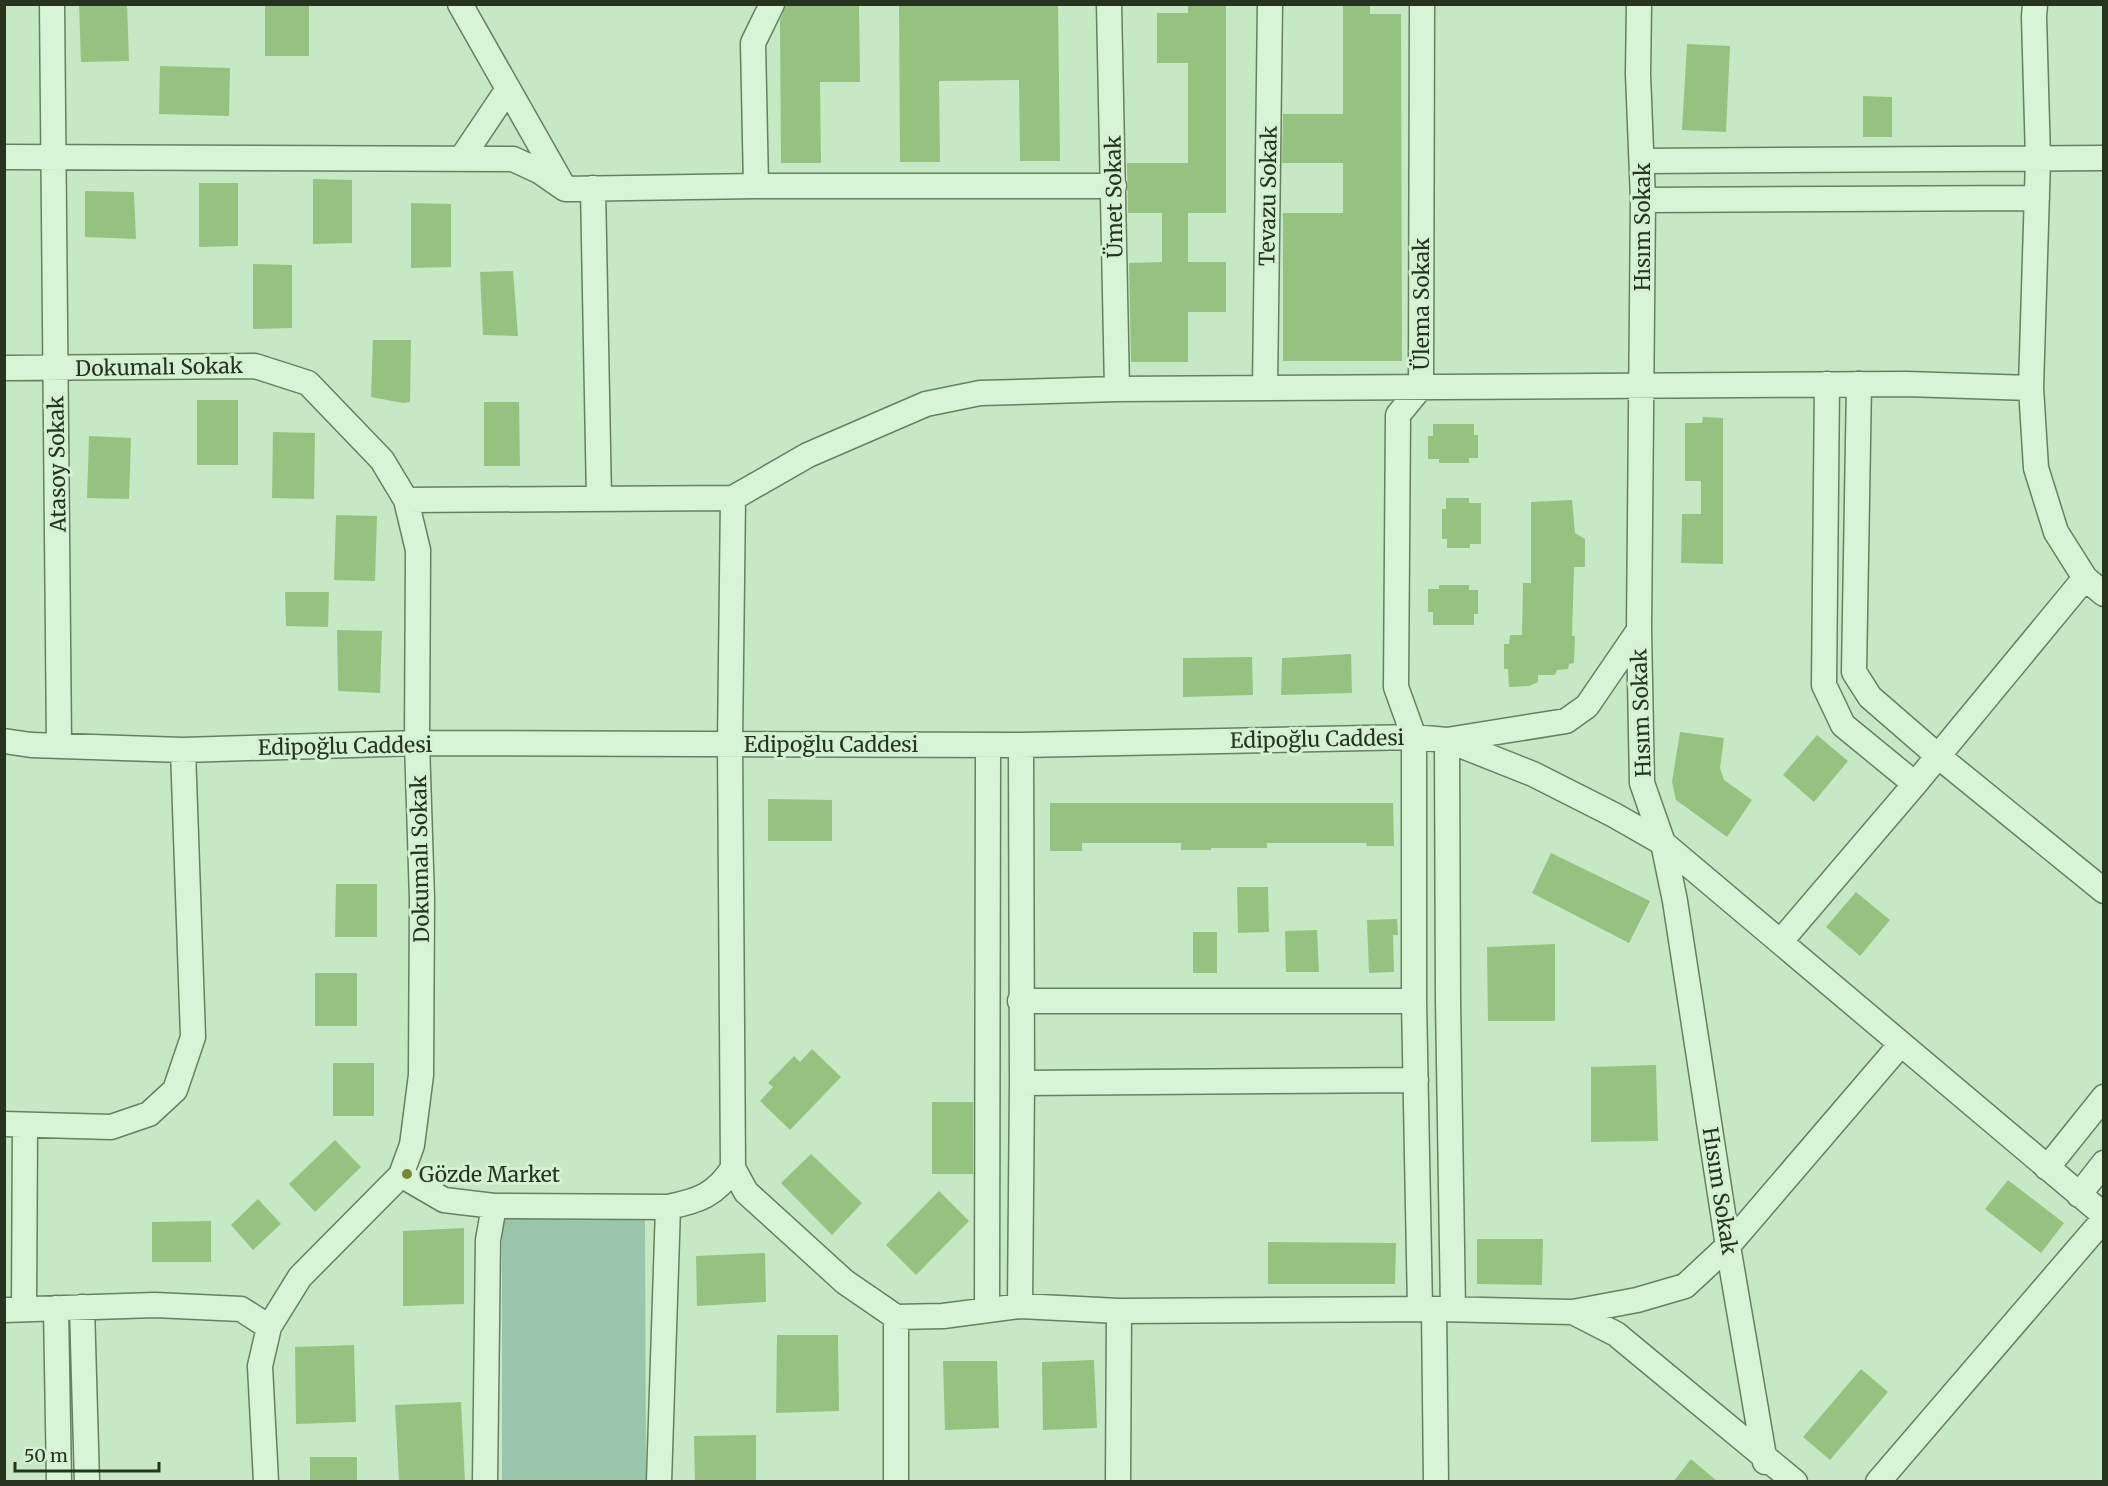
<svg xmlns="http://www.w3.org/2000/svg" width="2108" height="1486" font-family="Merriweather,serif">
  <rect width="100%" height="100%" fill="#c7e8c5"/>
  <path fill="#9ac5aa" d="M645,1216L646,1481L502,1482V1217Z"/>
  <path fill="#96c27f" d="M79,4H127L129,61L81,62Z
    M265,4H309V56H265Z
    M786,4H859L860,82H820L821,163H781L780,21Z
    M899,4H1058L1060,161H1020L1019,80L939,81L940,162H900Z
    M1188,4H1226V213H1188V262H1226V312H1188V362H1131L1129,263L1162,262V213H1128L1127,163H1188V63H1157V13H1188Z
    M1343,4H1370V14H1401L1402,361H1283V213H1343V163H1282L1283,114H1343Z
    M1687,44L1730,46L1726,132L1682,130Z
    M160,66L230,68L229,116L159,114Z
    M1863,96L1892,97V137H1863Z
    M313,179L352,180V243L313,244Z
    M199,183H238V246L199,247Z
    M85,191L134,192L136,239L85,237Z
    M411,203L451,204V267L411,268Z
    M253,264L292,265V328L253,329Z
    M513,271L518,336L483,335L480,272Z
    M373,340H411L410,402L403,403L371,397Z
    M197,400H238V465H197Z
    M484,402H519L520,466H484Z
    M1703,417L1723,418V564L1681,563L1682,514H1701V481H1685V423H1702Z
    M1433,424H1474V435H1478V458H1469V463H1439V459H1428V436H1433Z
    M273,432L315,433L314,499L272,498Z
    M89,436L131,438L129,499L87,498Z
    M1446,498H1469V503H1481V544H1470V548H1447V539H1442V509H1446Z
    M1572,500L1575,533L1585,539V567H1574L1572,636H1575L1574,663L1569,664L1568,669L1557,670L1555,675H1538V682L1529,686L1509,687L1508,669H1504V644H1509L1510,635H1522L1523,583H1531V502Z
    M336,515L377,516L375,581L334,580Z
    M1439,585H1469V590H1478V614H1474V625H1433V612H1428V589H1439Z
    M285,592H329L328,627L286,626Z
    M337,630L382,631L380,693L338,691Z
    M1351,654L1352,693L1281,695L1282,658Z
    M1252,657L1253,695L1183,697V658Z
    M1680,732L1724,738L1720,768L1724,780L1752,800L1727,837L1676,800L1672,782Z
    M1817,735L1848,761L1814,802L1783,775Z
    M768,799L832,800V841H768Z
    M1050,803H1393L1394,846H1367L1366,843H1267V848H1211V850H1181V843H1082V851H1050Z
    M1551,853L1650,901L1629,943L1532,893Z
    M336,884H377V937H335Z
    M1237,887H1268L1269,932L1238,933Z
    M1856,892L1890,920L1860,956L1826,927Z
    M1397,919L1398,935H1393L1394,972L1369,973L1367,920Z
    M1317,930L1319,972H1286L1285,931Z
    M1193,932H1217V973H1193Z
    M1555,944V1021H1488L1487,947Z
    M315,973H357V1026H315Z
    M812,1049L841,1077L790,1130L760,1101L773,1087L768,1083L794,1056L800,1062Z
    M333,1063H374V1116H333Z
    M1656,1065L1658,1141L1591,1142V1067Z
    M932,1102H973V1174H932Z
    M335,1140L361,1167L315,1212L289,1184Z
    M811,1154L862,1203L832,1235L781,1183Z
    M2008,1180L2064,1223L2041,1253L1985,1209Z
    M939,1191L969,1221L916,1275L886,1245Z
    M258,1199L281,1224L253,1250L231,1225Z
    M211,1221V1262H152V1222Z
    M464,1228V1304L403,1306V1231Z
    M1477,1239H1543L1542,1285L1477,1284Z
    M1268,1242L1396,1243L1395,1284H1268Z
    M765,1253L766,1302L697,1306L696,1256Z
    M777,1335H838L839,1411L776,1413Z
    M354,1345L356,1422L296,1424L295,1347Z
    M1094,1360L1097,1428L1043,1430L1042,1362Z
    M943,1361H997L999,1428L945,1430Z
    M1861,1369L1888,1392L1830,1460L1803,1437Z
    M461,1402L465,1481L399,1482L395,1405Z
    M756,1435V1482H695L694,1436Z
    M310,1457H357V1482H310Z
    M1691,1459L1718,1482H1673Z"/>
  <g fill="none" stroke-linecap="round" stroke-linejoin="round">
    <defs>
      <path id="minor" d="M52,4L59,745
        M460,4L562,184
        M772,4L753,43L756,186H1114
        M1109,4L1117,389
        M1639,4L1638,74L1643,200L1639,630L1642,783L1663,843L1675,901L1728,1246L1765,1462
        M2035,4L2034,17L2038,159L2031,388L2036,468L2056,532L2085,578L2104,594
        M4,157L513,159L539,171L565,189L756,186
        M461,159L508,89
        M1642,161L2104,158
        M593,188L599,499
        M1643,200L2037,198
        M4,368L255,366L308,383L382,460L406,500L418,550L417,743L422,899L421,1075L412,1145L401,1175L300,1277L269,1327L260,1366L266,1482
        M1827,384L1824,685L1843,725L1915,784
        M1859,384L1854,672L1870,697L1938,756L2104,891
        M1265,388L1270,4
        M733,498L730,743L733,1168L746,1192L845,1282L896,1317L943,1316L1020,1306L1119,1311L1440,1309L1573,1312L1616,1334L1795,1482
        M406,500L733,498L808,455L926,404L980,393L1117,389L1906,384L2031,388
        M4,741L31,745L183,750L417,743L1021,745L1414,737L1447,740L1533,774L1614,815L1663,843L2104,1215
        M1781,941L1915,784L2085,578
        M1020,1001H1414
        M1022,1083L1416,1080
        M4,1124L111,1127L149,1114L175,1090L193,1037L183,750
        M2047,1168L2104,1097
        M401,1175L444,1200L494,1206L668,1207
        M2079,1195L2104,1163
        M1020,1306L1022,1083L1021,745
        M82,1307L87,1482
        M56,1308L59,1482
        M24,1309L25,1126
        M1420,1309L1414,1001V737L1396,687L1398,415L1421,387L1422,4
        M1434,1309L1436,1482
        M1453,1309L1448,1000L1447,740L1566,721L1587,706L1639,630
        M4,1310L155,1305L241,1309L269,1327
        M987,1310L988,745
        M1573,1312L1637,1300L1685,1286L1728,1246L1901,1044
        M896,1317V1482
        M485,1482L488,1240L494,1206
        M659,1482L668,1207C698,1201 716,1195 733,1168
        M1118,1482L1119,1311
        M1878,1482L2104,1219"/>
    </defs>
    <use href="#minor" stroke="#65815d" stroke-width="27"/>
    <use href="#minor" stroke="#d8f4d7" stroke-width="24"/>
  </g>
  <circle fill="#758934" stroke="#d5f1d3" stroke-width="2" cx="407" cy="1174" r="6"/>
  <g text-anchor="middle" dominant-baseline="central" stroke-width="6" stroke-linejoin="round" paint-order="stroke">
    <g font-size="21" fill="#25331f" stroke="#d5f1d3">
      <text transform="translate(1268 196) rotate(-89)">Tevazu Sokak</text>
      <text transform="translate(1114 197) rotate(-91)">Ümet Sokak</text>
      <text transform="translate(1642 227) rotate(-90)">Hısım Sokak</text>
      <text transform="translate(1421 304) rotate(-90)">Ülema Sokak</text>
      <text transform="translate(159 367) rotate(-1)">Dokumalı Sokak</text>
      <text transform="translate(57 464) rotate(-91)">Atasoy Sokak</text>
      <text transform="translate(1641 713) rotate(-92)">Hısım Sokak</text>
      <text transform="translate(1317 739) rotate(-1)">Edipoğlu Caddesi</text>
      <text x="831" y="744">Edipoğlu Caddesi</text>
      <text transform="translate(345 746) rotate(-1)">Edipoğlu Caddesi</text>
      <text transform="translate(420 859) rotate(-91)">Dokumalı Sokak</text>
      <text transform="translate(1720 1191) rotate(81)">Hısım Sokak</text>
    </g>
    <g font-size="21" fill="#25331f" stroke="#d5f1d3" text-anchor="start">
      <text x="419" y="1174">Gözde Market</text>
    </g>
  </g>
  <rect width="2108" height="1486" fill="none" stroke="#25331f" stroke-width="12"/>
  <path d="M15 1462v9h144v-9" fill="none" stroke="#25331f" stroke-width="3"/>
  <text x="24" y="1462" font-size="18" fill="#25331f" stroke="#d5f1d3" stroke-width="4.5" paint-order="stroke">50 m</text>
</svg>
